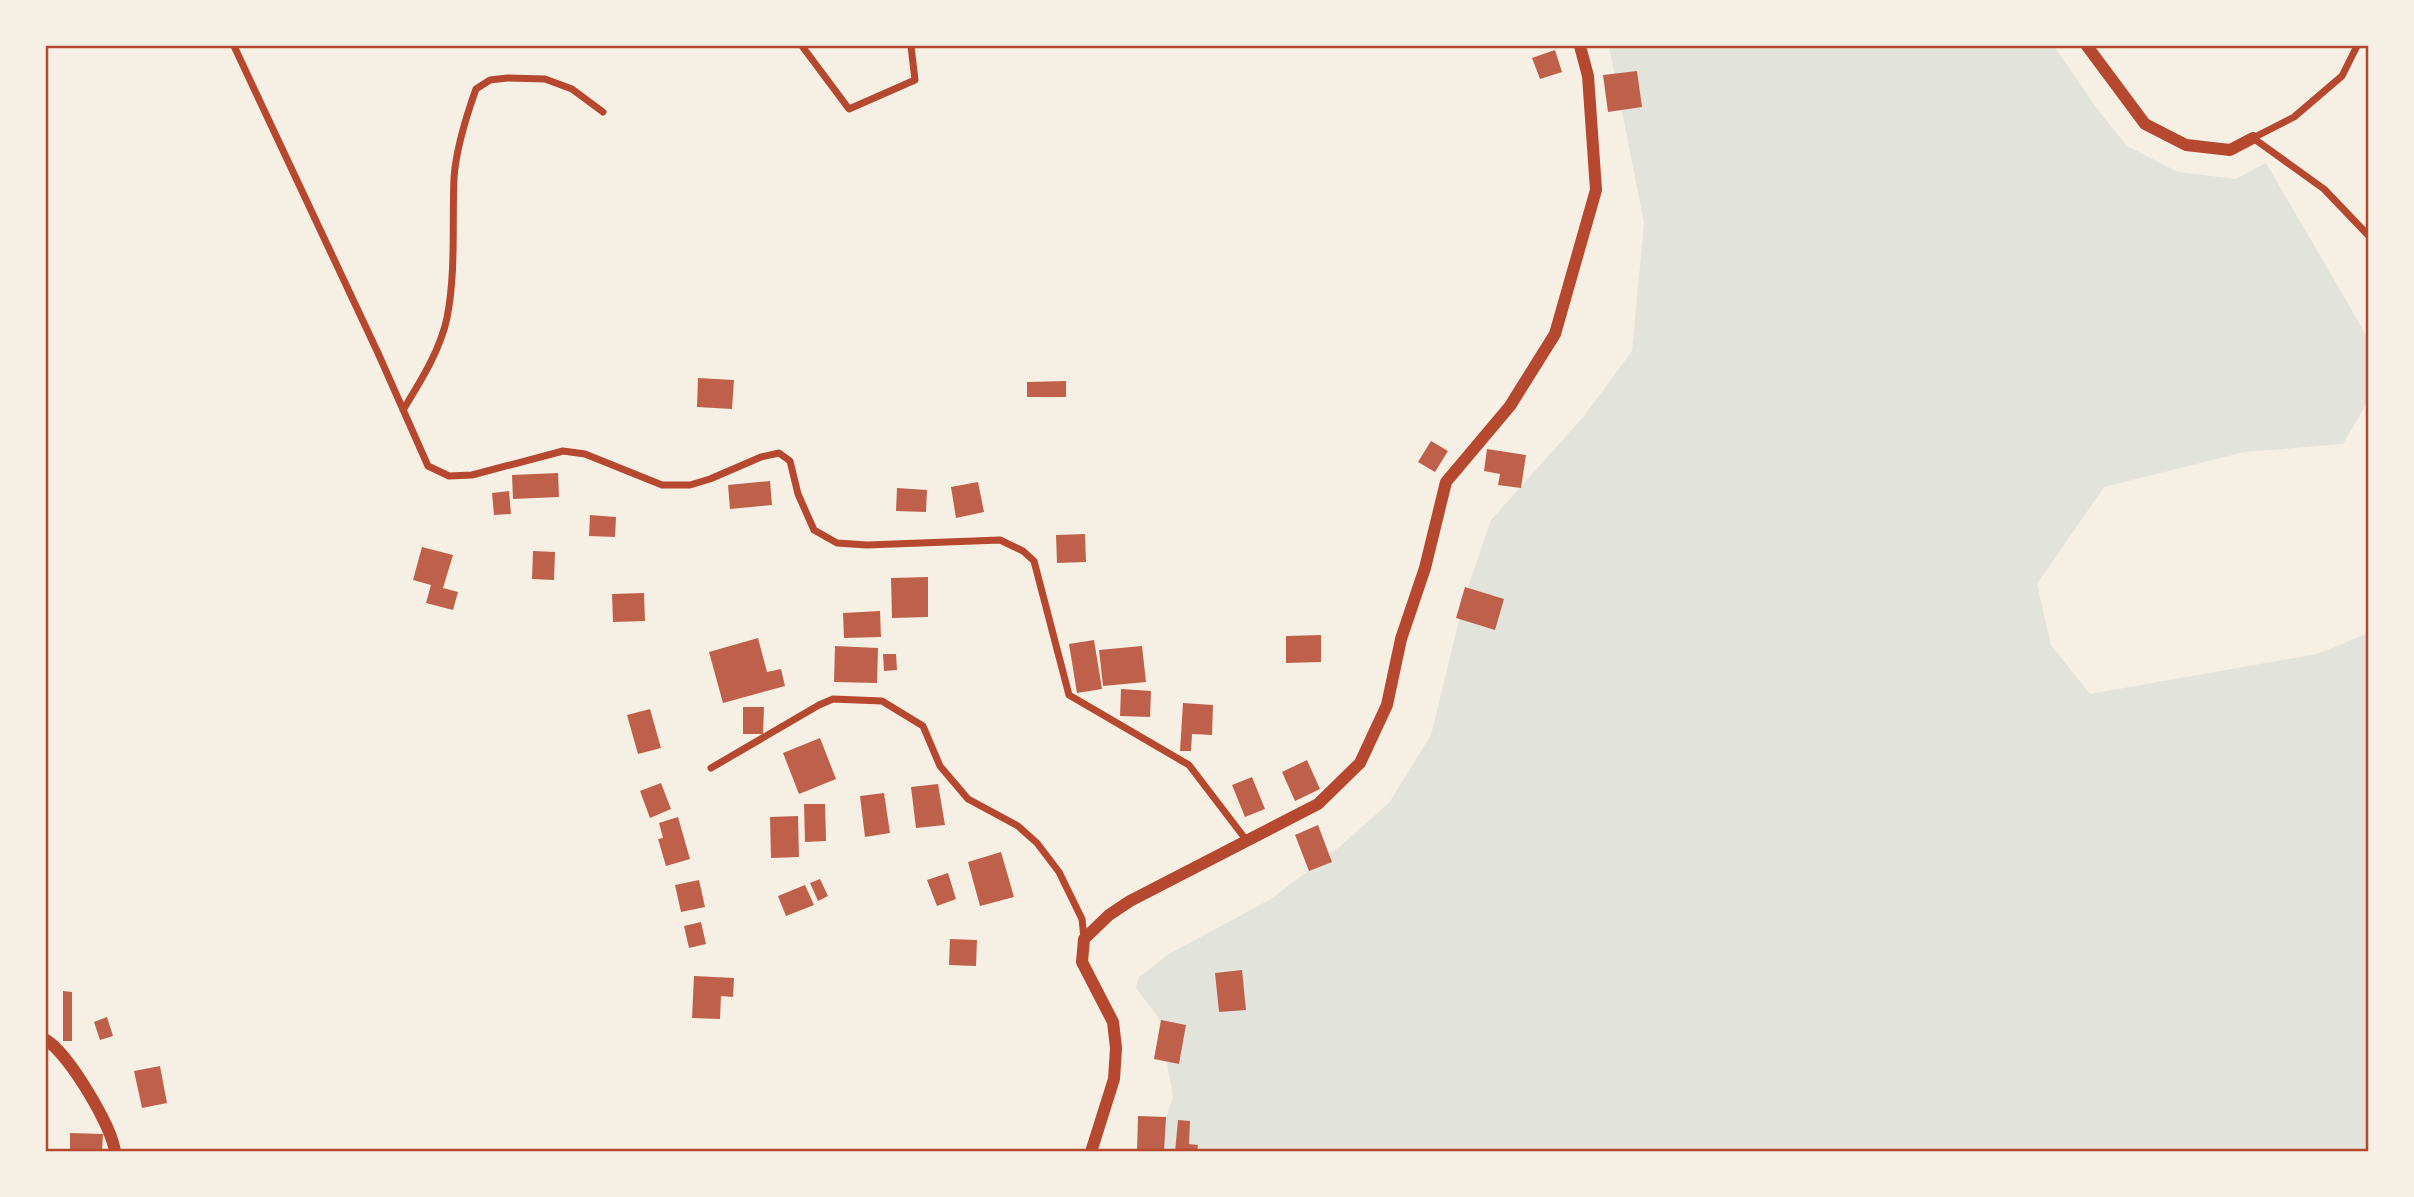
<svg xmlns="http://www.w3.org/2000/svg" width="2414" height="1197" font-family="'PT Sans',sans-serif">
  <rect width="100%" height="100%" fill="#f6efe4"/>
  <path fill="#e2e4dc" d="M1609,46H2054L2098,110L2127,146L2178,172L2236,179L2266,163L2368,338V401L2343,444L2245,452L2104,487L2037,584L2051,645L2090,694L2317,654L2368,633V1151H1155L1173,1097L1159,1018L1136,988L1139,977L1169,954L1271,899L1338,848L1389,803L1431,735L1465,596L1491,520L1584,416L1632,351L1644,223Z"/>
  <path fill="#bf614a" d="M1555,50L1562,72L1540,79L1532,58Z
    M1637,71L1642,107L1608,112L1603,75Z
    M698,378L734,380L732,409L697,407Z
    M1066,381V397H1027V382Z
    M1431,441L1448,451L1435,472L1418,462Z
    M1487,449L1526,455L1521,488L1498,485L1500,474L1484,471Z
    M558,473L559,497L513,499L512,475Z
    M770,481L772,505L730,509L728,485Z
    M978,482L984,512L956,518L951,487Z
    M897,488L927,490L926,512L896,511Z
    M509,491L511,514L494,515L492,493Z
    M590,515L616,517L615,537L589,536Z
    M1085,534L1086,562L1057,563L1056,535Z
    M422,547L453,555L443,588L458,592L453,610L426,603L431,585L413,580Z
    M533,551L555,552L554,580L532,579Z
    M928,577V617L892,618L891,578Z
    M1465,587L1504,599L1495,630L1456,618Z
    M644,593L645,621L613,622L612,594Z
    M880,611L881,637L844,638L843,613Z
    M1321,635V662L1286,663V636Z
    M758,638L767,672L781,669L785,686L723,703L709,652Z
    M1094,640L1102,689L1077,693L1069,644Z
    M835,646L878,648L877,683L834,682Z
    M1142,646L1146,682L1103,686L1099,650Z
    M883,654H896L897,670L884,671Z
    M1121,689L1151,691L1150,717L1120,716Z
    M1183,703L1213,705L1212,735L1192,734L1191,751H1180Z
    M743,707H764L763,734H743Z
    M650,709L661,748L638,754L627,715Z
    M820,738L836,779L799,794L783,753Z
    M1307,760L1320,789L1295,801L1282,772Z
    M1252,777L1265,809L1245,817L1232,785Z
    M661,783L671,809L650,818L640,791Z
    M938,784L945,825L916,828L911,787Z
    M884,793L890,833L865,837L860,796Z
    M804,804H825L826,841L805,842Z
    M798,816L799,857L771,858L770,817Z
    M678,817L690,859L666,866L658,839L663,838L659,823Z
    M1318,825L1332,862L1309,871L1295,835Z
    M1001,852L1014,897L980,906L968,862Z
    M948,873L956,899L937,906L927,880Z
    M820,879L828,896L818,901L810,883Z
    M699,880L705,907L681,912L675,885Z
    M805,885L814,905L786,916L778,896Z
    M701,922L706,944L689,948L684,926Z
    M950,939L977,940L976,966L949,965Z
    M1242,970L1246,1010L1219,1012L1215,973Z
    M694,976L734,978L733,997L721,996L720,1019L692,1018Z
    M63,991L72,992V1041H63Z
    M107,1017L113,1036L100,1040L94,1022Z
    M1161,1020L1186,1025L1179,1064L1154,1059Z
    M160,1066L167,1103L142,1108L134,1071Z
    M1138,1116L1166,1117L1164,1152H1137Z
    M1178,1120L1190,1121L1189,1144L1198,1145L1197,1152H1175Z
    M70,1133L103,1134L102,1152H70Z"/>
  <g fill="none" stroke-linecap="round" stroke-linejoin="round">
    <path stroke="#b5482f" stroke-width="7" d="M234,46L378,353L428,466L449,476L472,475L563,451L585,454L662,485H690L710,479L761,457L779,453L790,461L798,494L814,530L837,543L867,545L1000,540L1023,551L1034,561L1069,695L1189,765L1247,841
      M802,46L849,109L915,80L911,46
      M2357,46L2342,76L2294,117L2253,138L2324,189L2368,235
      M403,410C420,382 440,351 447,318C456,272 452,224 454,178C456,148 466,117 476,89L490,80L507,78L545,79L572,89L603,112
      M711,768L819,705L833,699L882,701L923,726L940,766L968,799L1018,826L1037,843L1059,872L1082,919L1084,938"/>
    <path stroke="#b5482f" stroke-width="12" d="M2087,46L2145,124L2186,145L2230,150L2253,138
      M46,1040C68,1053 112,1126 115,1152
      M1091,1152L1114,1079L1116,1048L1113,1022L1082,962L1084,939L1109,915L1130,901L1318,804L1360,763L1387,705L1401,639L1425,568L1446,482L1510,406L1555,334L1596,190L1588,76L1580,46"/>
  </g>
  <rect width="2414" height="1197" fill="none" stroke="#f6efe4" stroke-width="94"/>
  <rect x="47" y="47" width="2320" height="1103" fill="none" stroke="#b5482f" stroke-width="2.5"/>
</svg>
